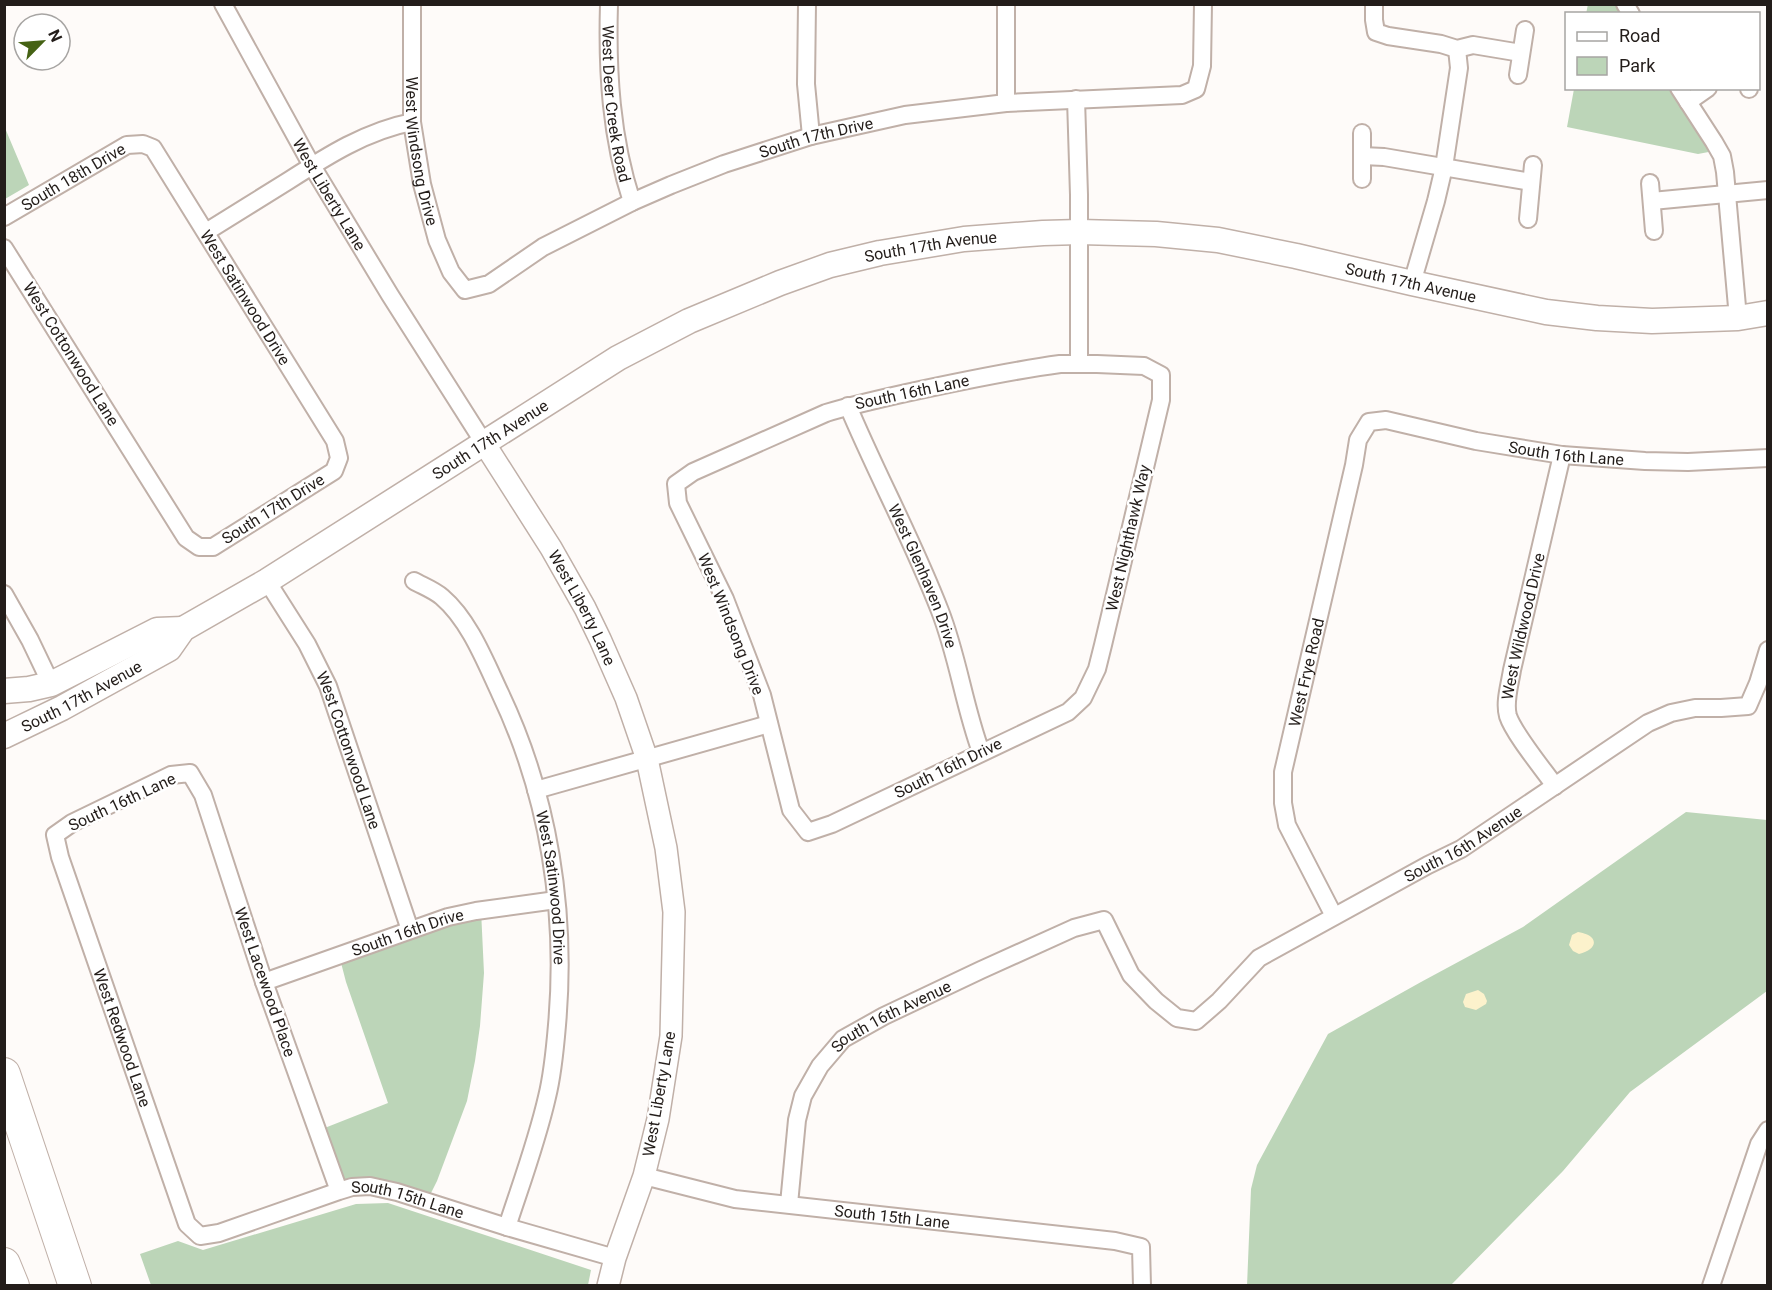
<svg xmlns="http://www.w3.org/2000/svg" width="1772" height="1290" font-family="Roboto,sans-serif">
  <rect width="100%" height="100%" fill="#fefbf9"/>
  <path fill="#bcd5b8" d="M1588,4L1625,5L1631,14H1586Z
    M1574,89H1679L1719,150L1698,154L1567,127Z
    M5,128L29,185L5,199H4Z
    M1686,812L1767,820V991L1630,1092L1563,1171L1451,1285L1247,1286L1251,1189L1257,1165L1328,1034L1421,982L1523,927Z
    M481,910L484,973L480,1026L475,1061L467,1101L437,1181L427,1201L397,1192L339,1191L317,1131L388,1103L346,982L339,955Z
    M388,1203L591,1270L588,1285H151L140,1254L178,1241L203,1250L356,1204Z"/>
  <path fill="#fcf2cc" d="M1578,932C1599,935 1599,949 1579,954L1573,951L1569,945L1572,935Z
    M1478,990L1484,994L1487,1001L1486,1004L1476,1010L1465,1007L1463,1002L1466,994Z"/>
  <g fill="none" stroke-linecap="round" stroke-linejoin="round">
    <defs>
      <g id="minor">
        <path id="s1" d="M223,4L312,166L390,295L484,443"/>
        <path id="s2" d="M412,4V122L422,184L437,240L451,272L465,290L489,284L543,247L632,202L671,185L724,164L811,136L905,115L1006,103L1182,95L1196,89L1202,66L1203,4"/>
        <path id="s3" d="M609,4C607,72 611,138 632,202"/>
        <path d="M807,4L806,84L811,136"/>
        <path d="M1374,4V20L1376,32L1388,36L1441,44L1457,49L1473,45L1521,53"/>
        <path d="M1625,4L1631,14"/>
        <path d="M1518,75L1525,30"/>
        <path d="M1679,88L1714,142L1722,156L1725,172L1738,318"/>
        <path d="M1749,88V89"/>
        <path d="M1076,99L1079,195V364"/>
        <path d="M1688,102L1708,88"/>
        <path d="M1006,103V4"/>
        <path d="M1362,156L1384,157L1531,182"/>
        <path d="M1362,179V133"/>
        <path d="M1650,183L1654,231"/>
        <path d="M1652,201L1768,190"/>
        <path id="s4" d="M4,217L127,145L143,144L153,148L335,441L339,458L334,471L213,547H199L186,538L4,248"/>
        <path d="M1528,219L1533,165"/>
        <path d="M206,232C233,215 261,198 288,181C327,156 366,131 412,122"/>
        <path d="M1412,283L1436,201L1444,167L1459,68L1457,49"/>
        <path d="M1060,364H1097L1144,366L1161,375V400L1103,645L1097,669L1083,698L1068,712L832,824L808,832L791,810L762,695L725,599L678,503L676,484L693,472L826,413C852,405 879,399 906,393C957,382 1008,371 1060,364Z"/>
        <path id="s5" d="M848,406C877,475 913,541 940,611C958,657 964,706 981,752"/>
        <path id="s6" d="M267,581L307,644L328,686L410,930"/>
        <path id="s7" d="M414,581C423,586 434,590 442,597C469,620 485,661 500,693C549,796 567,912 557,1025C555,1049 553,1073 547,1097C537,1141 521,1184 507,1227"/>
        <path d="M4,594L30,640L51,684"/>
        <path id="s8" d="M1555,786C1543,769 1514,734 1508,716C1504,702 1510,684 1512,670L1562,455"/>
        <path d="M536,790L769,724"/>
        <path id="s9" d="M1334,916L1287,825L1283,803V772L1354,465L1358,440L1369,422L1386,420L1476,441L1562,455L1645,461L1688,462L1768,458"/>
        <path id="s10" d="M264,982L448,917L476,911L556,900"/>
        <path id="s11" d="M644,1176L735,1199L1115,1241L1141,1247L1142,1286"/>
        <path id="s12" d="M339,1191L264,982L203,795L190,773L171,775L72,823L55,835L60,857L187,1224L200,1236L219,1233L339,1191L352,1187L370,1186L397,1192L507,1227L615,1258"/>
        <path id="s13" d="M789,1204L797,1120L803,1096L820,1066L843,1039L884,1016L981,970L1074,928L1104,920L1131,975L1156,1001L1177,1018L1196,1021L1219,1001L1259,958L1428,865L1461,849L1648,723L1671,713L1695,708H1721L1748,706L1758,683L1768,650"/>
        <path d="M1711,1286L1759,1144L1768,1130"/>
      </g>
      <g id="tertiary">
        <path id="s14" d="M484,443L551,548L585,608L600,639L626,698L647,759L666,848L674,912L671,1036L658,1119L644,1176L615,1258L608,1286"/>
      </g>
      <g id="secondary">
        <path d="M4,691L29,689L51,684L157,630L183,629"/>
        <path id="s15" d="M4,736L62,708L169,649L183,629L267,581L618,358L689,321L780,283L830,265L880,253L964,239L1043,233L1080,232L1156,234L1218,240L1296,256L1412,283L1546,312L1597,318L1652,321L1738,318L1768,313"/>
      </g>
      <path id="motorway" d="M4,1074L75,1286
        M4,1264L13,1286"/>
    </defs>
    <use href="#minor" stroke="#c0b0a8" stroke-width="20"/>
    <use href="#tertiary" stroke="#c0b0a8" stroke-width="24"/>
    <use href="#secondary" stroke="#c0b0a8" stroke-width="27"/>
    <use href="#motorway" stroke="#c0b0a8" stroke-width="34"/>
    <use href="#minor" stroke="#fff" stroke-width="16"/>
    <use href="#tertiary" stroke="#fff" stroke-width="21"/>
    <use href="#secondary" stroke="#fff" stroke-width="24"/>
    <use href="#motorway" stroke="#fff" stroke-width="32"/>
  </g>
  <g text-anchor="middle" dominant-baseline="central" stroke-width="5" stroke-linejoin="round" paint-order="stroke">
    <g font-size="16" fill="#231d1a" stroke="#fff">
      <text stroke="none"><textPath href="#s3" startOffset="100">West Deer Creek Road</textPath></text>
      <text stroke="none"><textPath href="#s2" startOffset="682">South 17th Drive</textPath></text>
      <text stroke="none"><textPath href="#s2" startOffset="148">West Windsong Drive</textPath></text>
      <text stroke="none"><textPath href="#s4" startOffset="80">South 18th Drive</textPath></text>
      <text stroke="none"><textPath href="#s1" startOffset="218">West Liberty Lane</textPath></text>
      <text stroke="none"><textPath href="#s15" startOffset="1058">South 17th Avenue</textPath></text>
      <text stroke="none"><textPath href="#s15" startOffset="1544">South 17th Avenue</textPath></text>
      <text stroke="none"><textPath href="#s4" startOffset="345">West Satinwood Drive</textPath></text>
      <text transform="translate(71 354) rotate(58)">West Cottonwood Lane</text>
      <text transform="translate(912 392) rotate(-12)">South 16th Lane</text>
      <text stroke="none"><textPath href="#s15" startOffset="572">South 17th Avenue</textPath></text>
      <text stroke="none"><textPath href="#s9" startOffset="718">South 16th Lane</textPath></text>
      <text transform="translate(273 509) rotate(-32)">South 17th Drive</text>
      <text transform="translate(1128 538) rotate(-77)">West Nighthawk Way</text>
      <text stroke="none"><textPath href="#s5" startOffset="186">West Glenhaven Drive</textPath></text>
      <text stroke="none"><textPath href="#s14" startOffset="192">West Liberty Lane</textPath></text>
      <text transform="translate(731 624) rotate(68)">West Windsong Drive</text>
      <text stroke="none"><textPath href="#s8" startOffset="176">West Wildwood Drive</textPath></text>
      <text stroke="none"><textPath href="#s9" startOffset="258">West Frye Road</textPath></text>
      <text stroke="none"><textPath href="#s15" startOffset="87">South 17th Avenue</textPath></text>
      <text stroke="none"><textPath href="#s6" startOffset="189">West Cottonwood Lane</textPath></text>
      <text transform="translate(948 768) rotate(-26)">South 16th Drive</text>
      <text transform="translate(122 802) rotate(-25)">South 16th Lane</text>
      <text stroke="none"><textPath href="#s13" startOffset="933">South 16th Avenue</textPath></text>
      <text stroke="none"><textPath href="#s7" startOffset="348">West Satinwood Drive</textPath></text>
      <text stroke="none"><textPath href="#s10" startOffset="152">South 16th Drive</textPath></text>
      <text transform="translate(265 982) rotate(71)">West Lacewood Place</text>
      <text stroke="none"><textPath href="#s13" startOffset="232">South 16th Avenue</textPath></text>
      <text stroke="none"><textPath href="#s12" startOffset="808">West Redwood Lane</textPath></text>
      <text transform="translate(659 1094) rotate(-80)">West Liberty Lane</text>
      <text stroke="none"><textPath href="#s12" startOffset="1240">South 15th Lane</textPath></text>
      <text stroke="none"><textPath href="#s11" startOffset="252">South 15th Lane</textPath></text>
    </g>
  </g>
  <rect width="1772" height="1290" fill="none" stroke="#231d1a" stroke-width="12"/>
  <rect x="1565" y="12" width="195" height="78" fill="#ffffff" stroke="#a7a5a3" stroke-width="1.5"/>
  <rect x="1577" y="32" width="30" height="9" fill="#ffffff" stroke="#a7a5a3" stroke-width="1.5"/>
  <text x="1619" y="42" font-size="18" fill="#231d1a">Road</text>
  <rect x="1577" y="57" width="30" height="18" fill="#bcd5b8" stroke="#a7a5a3" stroke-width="1.5"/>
  <text x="1619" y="72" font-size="18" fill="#231d1a">Park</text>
  <g transform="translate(42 42) rotate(65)"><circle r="28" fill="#ffffff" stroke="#a7a5a3" stroke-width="1.5"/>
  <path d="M0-4.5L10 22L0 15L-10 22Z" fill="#456214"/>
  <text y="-9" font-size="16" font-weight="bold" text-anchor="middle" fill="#231d1a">N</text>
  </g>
</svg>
